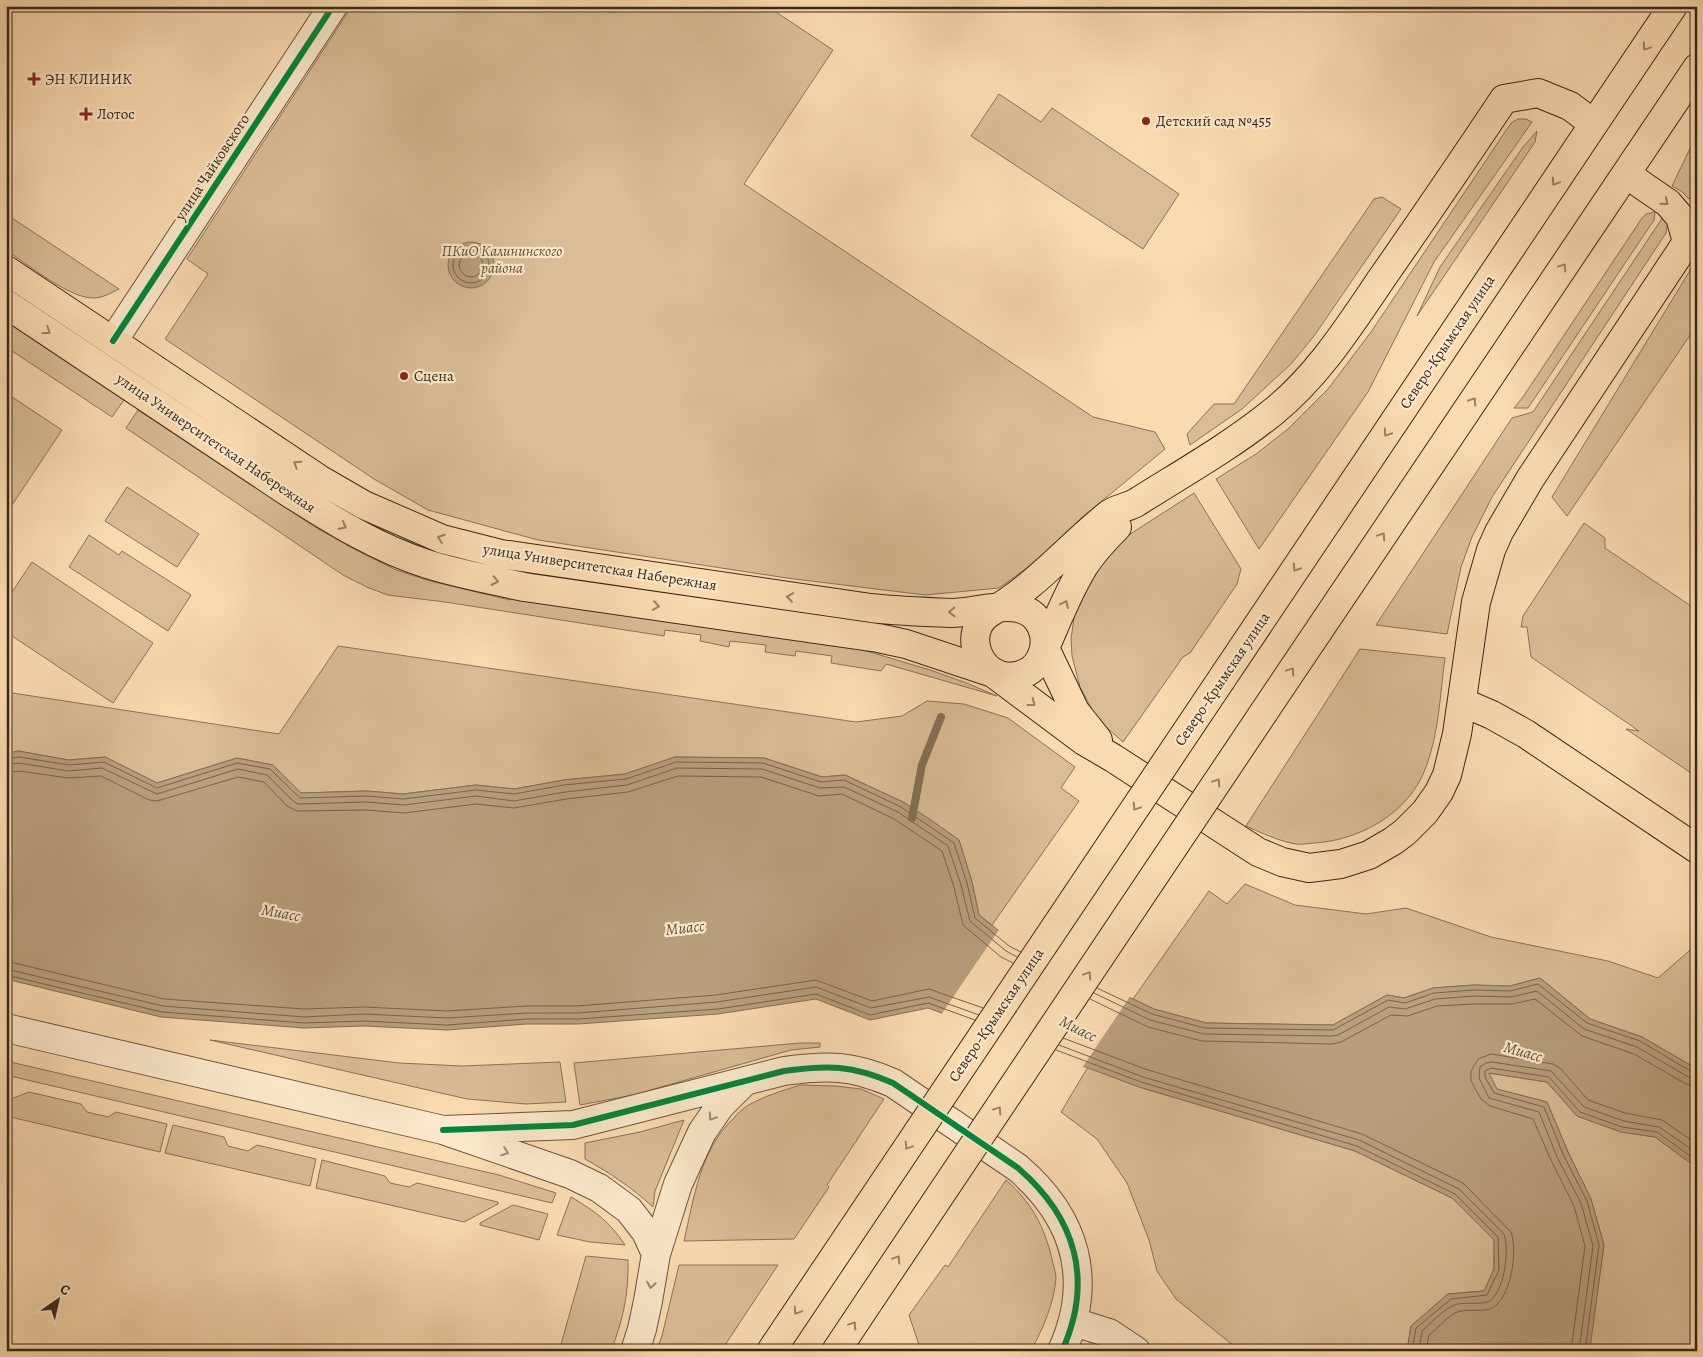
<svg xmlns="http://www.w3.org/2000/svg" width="1703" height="1357" font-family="Alegreya,serif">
  <rect width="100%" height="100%" fill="#fadbb0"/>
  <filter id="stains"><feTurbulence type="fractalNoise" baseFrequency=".004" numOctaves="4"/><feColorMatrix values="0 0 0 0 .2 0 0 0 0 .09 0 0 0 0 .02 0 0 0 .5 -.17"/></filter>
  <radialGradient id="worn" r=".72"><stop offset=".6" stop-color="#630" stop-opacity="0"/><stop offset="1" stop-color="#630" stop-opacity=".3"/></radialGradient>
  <path fill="#d9bd96" stroke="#887458" d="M352,6H767L833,50L744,184L1093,417L1155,432L1165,449L1079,520L1041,558L999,588L925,595L787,578L538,540L428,510L374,479L165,339L208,274L187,259Z
    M999,94L1041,122L1052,108L1179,194L1143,249L971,136Z
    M1518,119H1526L1532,122L1434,262L1368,392L1259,549L1216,479L1256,454L1288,429L1328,389L1371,332L1511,123Z
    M1537,131L1535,142L1417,316L1440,267L1523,147Z
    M1697,134V189L1689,199L1681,191L1672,186Z
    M1382,197L1401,209L1314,336L1291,364L1242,409L1190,445L1187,434L1214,404H1234L1374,199Z
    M1655,212L1654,220L1528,408H1514L1523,397L1642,218L1646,214Z
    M6,214L119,289C111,293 102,298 94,298C70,299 27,264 6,250Z
    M1663,217L1668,221L1666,233L1492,497L1472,537L1461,567L1447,634L1376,625L1512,418L1533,412Z
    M1697,259V325L1567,516L1552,497Z
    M6,321L124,400L112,417L6,347Z
    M6,393L62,430L6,514Z
    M138,410L315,527L356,550L396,570L430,581L510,600L513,597L860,649L930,670L964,682L997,696L886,664L881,671L831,663L832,656L796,651L795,656L765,652L766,645L730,641L729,647L700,641L701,635L665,630L664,636L445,602L388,595L369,588L343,575L126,428Z
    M127,487L199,534L177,567L105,521Z
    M1194,493L1241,569L1237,584L1190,653L1183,657L1123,742L1105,726L1094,713L1080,687L1072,656L1071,639L1075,611L1088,579L1121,540Z
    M1584,523L1605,538V548L1697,610V777L1626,729L1639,731L1531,657L1527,627H1521L1523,616Z
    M89,535L119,555L122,551L191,595L168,631L69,567Z
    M32,562L153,643L113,703L6,632V601Z
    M338,646L856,722L902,716L927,701L964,704L1008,718L1075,767L1061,788L1079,801L992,925L979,915L972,882L959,840L903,802L845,775L822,777L764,758L675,757L625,774L564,780L514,789L476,785L403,794L367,791L301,793L273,765L237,758L157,783L105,757L69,760L18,751L6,754V692L279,734Z
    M1360,649L1445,658C1440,694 1439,733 1426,767C1410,812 1361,840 1315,843C1309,843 1302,845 1296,844C1278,841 1262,833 1246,826Z
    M1245,884L1295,905L1366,914L1406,908L1491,937L1608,961L1658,978L1697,944V1069L1642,1037L1590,1019L1540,978L1510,986L1474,985L1433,988L1404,998L1387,995L1333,1025L1206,1023L1154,1009L1133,999L1209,891L1227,904Z
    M210,1040L399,1063L462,1066L560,1062L566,1102L526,1104L467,1099Z
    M800,1043H820V1047L791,1050L633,1095L580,1105L574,1063Z
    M6,1061L499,1175L556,1193L552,1203L6,1075Z
    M1088,1067L1139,1087L1355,1151L1452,1198L1494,1240V1269L1484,1291L1448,1294L1411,1326L1407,1351H1240L1176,1299L1157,1271L1149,1240L1127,1183L1097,1139L1061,1112Z
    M1488,1073L1547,1082L1577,1116L1621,1132L1655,1137L1696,1166L1697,1351H1589L1604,1245L1591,1199L1568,1152L1547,1102L1496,1089Z
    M800,1085L836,1086L861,1089L884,1099L827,1185L829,1187L794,1239L684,1241C694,1198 700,1150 733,1119C737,1114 742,1109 747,1106C764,1096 782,1091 800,1085Z
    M29,1092L81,1104L87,1112L108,1117L116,1112L167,1124L160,1152L6,1116V1101Z
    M684,1120L655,1191L653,1207C631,1187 610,1173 585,1159V1143L640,1132Z
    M173,1125L224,1137L228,1146L248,1151L257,1145L316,1159L310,1186L165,1153Z
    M322,1160L385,1176L390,1183L409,1187L417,1183L498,1202V1204L464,1222L316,1188Z
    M1006,1180C1032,1203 1044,1226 1052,1259C1053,1265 1056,1272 1056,1278C1054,1304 1043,1328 1031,1351H921L909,1315L945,1265L948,1267Z
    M571,1197C595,1211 610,1222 625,1245L590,1242L557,1235Z
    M513,1205L548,1214L539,1240L480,1225V1223Z
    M586,1256L628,1260C629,1293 623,1320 611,1351H559Z
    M679,1265H778L721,1351H656L662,1336Z"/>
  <path fill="#b89f7d" stroke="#847055" d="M448 265a23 23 0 1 1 46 0a23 23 0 1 1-46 0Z
    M18,751L69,760L105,757L157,783L237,758L273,765L301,793L367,791L403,794L476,785L514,789L564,780L625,774L675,757L764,758L822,777L845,775L903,802L931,820L959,840L972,882L979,915L1013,942L1154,1009L1206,1023L1333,1025L1387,995L1404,998L1433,988L1474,985L1510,986L1540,978L1590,1019L1642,1037L1697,1069V1168L1655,1137L1621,1132L1577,1116L1547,1082L1489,1073L1497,1089L1547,1102L1568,1152L1591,1199L1604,1245L1590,1348L1589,1351H1407L1411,1326L1448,1294L1484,1291L1494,1269V1240L1452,1198L1355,1151L1139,1087L928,1008L870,1020L816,999L718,1014L578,1024H527L447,1030L364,1026L304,1028L161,1017L6,979V754Z"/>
  <path fill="#fadbb0" d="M1000,928L1014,940L1131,995L1082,1068L941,1015Z"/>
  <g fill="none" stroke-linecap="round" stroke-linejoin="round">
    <path stroke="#78644c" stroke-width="1" d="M453 265a18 18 0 1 1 36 0a18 18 0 1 1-36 0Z
      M459 265a12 12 0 1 1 24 0a12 12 0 1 1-24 0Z
      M6,759L19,757L69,765L104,762L157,788L237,763L270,769L300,798L366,796L403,799L476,790L514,794L564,785L626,779L676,762L763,763L821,782L844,780L901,807L954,843L967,883L975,918L1009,946L1021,952
      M6,765L19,763L68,771L102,768L157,794L238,769L267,775L293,801L298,804L366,802L404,805L476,796L514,801L565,792L627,785L677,768L762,769L820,788L844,787L898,812L948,846L961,885L970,921L1006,951L1017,957
      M6,773L19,771L68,778L101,776L149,800L157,801L238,777L264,782L287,806L297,811L366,810L404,813L476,804L514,808L566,799L628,792L678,776L761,777L819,796L842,794L894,819L942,851L954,887L963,925L1001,957L1013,963
      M6,961L164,999L304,1009L364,1007L447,1011L526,1006H577L716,995L816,980L872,1001L929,989L983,1008
      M6,969L163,1006L304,1017L364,1014L447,1018L527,1013H578L717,1002L816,987L871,1008L929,997L979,1015
      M6,975L162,1012L304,1023L364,1021L447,1025L527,1019H578L718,1009L816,994L870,1015L928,1003L975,1020
      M1097,988L1152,1014L1205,1028L1333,1030L1388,1000L1405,1003L1434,993L1474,990L1510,991L1538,984L1587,1023L1640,1041L1692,1072L1697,1073
      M1094,993L1150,1020L1204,1034L1332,1036L1338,1035L1389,1007L1405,1009L1435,999L1474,996L1511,997L1537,991L1584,1029L1637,1047L1690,1078L1697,1079
      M1090,999L1148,1027L1202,1041L1332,1044L1341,1042L1391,1015L1408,1016L1437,1006L1474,1004H1512L1535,999L1582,1036L1634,1054L1686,1084L1697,1087
      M1063,1038L1145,1069L1362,1134L1463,1183L1511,1232C1518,1251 1511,1301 1490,1309C1479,1312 1465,1308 1455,1313C1446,1318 1437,1329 1429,1335L1426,1351
      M1059,1045L1143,1077L1359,1140L1459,1189L1504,1234C1510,1249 1504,1297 1487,1302C1476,1305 1461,1301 1452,1306C1441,1312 1431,1323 1422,1331L1419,1351
      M1056,1050L1141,1082L1357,1146L1455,1194L1498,1237L1499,1270L1487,1295L1451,1299L1416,1328L1412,1351
      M1571,1351L1585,1246L1574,1206L1551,1160L1533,1119L1490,1106L1481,1099L1471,1081V1071L1478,1059L1491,1054L1553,1064L1561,1069L1588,1100L1625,1113L1662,1120L1697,1144
      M1579,1351L1593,1246L1581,1203L1557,1157L1539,1112L1489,1098L1479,1078L1480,1067L1486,1063L1492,1062L1551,1071L1584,1107L1624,1121L1659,1127L1697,1153
      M1585,1351L1599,1245L1587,1201L1563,1154L1544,1107L1494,1093L1485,1077V1071L1491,1068L1549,1077L1580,1112L1622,1127L1657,1132L1697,1161"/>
    <path stroke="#847055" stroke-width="8" d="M912,818L922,765L941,717"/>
    <defs>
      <path id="minor" d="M113,341L333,6
        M6,1028L443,1130L570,1174L599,1188L629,1210L646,1232L656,1254
        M443,1130L573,1125L784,1071C828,1065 852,1065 893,1083L1018,1168C1076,1218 1094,1280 1062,1351
        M1074,1322L1109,1333L1136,1351
        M635,1351L642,1329L648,1301L656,1254L678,1184L702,1132L720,1106L744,1082"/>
      <path id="major" d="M1626,174L1668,203L1680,217L1687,242L1697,224
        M6,270L319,479L364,505L442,539L501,554L871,608C898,611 925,612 952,613C982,613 1030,591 1043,631C1046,640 1045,649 1041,657C1037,667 1027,674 1016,676C980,683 959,631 991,612C1036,586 1068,547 1108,515C1116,508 1128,508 1137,502C1183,473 1231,446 1273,412C1318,376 1350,325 1382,278C1423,219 1464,159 1504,99L1538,93L1570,106L1594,124
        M6,304L288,492C332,520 377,548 427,564C459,574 492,580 524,587L878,638L906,644L993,673L1084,741L1113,758L1258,852L1282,862L1309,868L1341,864L1369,855L1393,841L1405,832L1425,812L1439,792L1447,775L1457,734L1476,602L1491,550L1499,532L1530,479L1687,242
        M1221,680L1673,6
        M1462,702L1492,715L1526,734L1697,849
        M1264,712L1697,68
        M1098,740L1075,711L1045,648C1057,621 1068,592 1084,566C1093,552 1105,539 1117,527
        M771,1351L824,1272
        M836,1351L870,1300"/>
    </defs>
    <use href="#minor" stroke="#685640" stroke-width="30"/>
    <use href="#major" stroke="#372a1a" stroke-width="30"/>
    <use href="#minor" stroke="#fce8cc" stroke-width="28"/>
    <use href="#major" stroke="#fadbb0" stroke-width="28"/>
    <defs>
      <path id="major-bridge" d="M824,1272L1221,680
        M870,1300L1264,712"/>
    </defs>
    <use href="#major-bridge" stroke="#372a1a" stroke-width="30" stroke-linecap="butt"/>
    <use href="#major-bridge" stroke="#fadbb0" stroke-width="28"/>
    <defs>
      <path id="cycleway" d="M113,341L333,6
        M443,1130L573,1125L784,1071C828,1065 852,1065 893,1083L1018,1168C1076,1218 1094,1280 1062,1351"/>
    </defs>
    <use href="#cycleway" stroke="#fce8cc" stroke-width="9"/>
    <use href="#cycleway" stroke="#00873e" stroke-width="6"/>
  </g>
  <defs><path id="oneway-chevron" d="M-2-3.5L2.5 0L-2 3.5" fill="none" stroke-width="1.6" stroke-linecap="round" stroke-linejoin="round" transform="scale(1.25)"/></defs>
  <g stroke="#988265">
    <use href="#oneway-chevron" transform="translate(1646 47) rotate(124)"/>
    <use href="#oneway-chevron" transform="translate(1555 182) rotate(124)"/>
    <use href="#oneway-chevron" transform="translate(1665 202) rotate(40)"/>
    <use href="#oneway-chevron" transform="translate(1563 267) rotate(-56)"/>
    <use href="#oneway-chevron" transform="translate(47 331) rotate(34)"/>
    <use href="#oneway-chevron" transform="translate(1473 401) rotate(-56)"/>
    <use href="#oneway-chevron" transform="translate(1387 433) rotate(124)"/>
    <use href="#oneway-chevron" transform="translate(297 464) rotate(-147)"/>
    <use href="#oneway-chevron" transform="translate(343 526) rotate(28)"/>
    <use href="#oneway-chevron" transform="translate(1382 536) rotate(-56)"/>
    <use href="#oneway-chevron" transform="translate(441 538) rotate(-160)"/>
    <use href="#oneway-chevron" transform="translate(1296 568) rotate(124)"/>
    <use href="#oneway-chevron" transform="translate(495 581) rotate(12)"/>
    <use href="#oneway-chevron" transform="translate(790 597) rotate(-172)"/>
    <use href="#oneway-chevron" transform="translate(1065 604) rotate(-65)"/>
    <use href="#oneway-chevron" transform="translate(656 606) rotate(8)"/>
    <use href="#oneway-chevron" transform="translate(952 612) rotate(179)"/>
    <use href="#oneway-chevron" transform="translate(1291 671) rotate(-56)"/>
    <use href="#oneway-chevron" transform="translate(1032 703) rotate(37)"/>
    <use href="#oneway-chevron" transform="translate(1217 782) rotate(-56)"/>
    <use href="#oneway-chevron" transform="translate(1136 807) rotate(124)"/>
    <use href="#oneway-chevron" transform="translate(1088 975) rotate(-56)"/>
    <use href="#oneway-chevron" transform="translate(998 1110) rotate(-56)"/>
    <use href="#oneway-chevron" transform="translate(908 1146) rotate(124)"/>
    <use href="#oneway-chevron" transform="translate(897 1259) rotate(-56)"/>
    <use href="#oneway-chevron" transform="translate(797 1311) rotate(124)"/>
    <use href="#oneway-chevron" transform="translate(853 1325) rotate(-56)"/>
  </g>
  <g stroke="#9a8973">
    <use href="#oneway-chevron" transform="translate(712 1117) rotate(124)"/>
    <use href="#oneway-chevron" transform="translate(505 1152) rotate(19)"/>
    <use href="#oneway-chevron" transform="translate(651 1285) rotate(100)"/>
  </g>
  <g fill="#8f2418" stroke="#fce8cc" stroke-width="2">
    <path d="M31.5 71.5h5v5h5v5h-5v5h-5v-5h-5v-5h5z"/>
    <path d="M83.5 106.5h5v5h5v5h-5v5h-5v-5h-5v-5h5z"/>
    <circle cx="1146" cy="121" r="5"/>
    <circle cx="404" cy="376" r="5"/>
  </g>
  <g text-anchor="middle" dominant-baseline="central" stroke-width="4.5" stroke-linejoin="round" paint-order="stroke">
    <g font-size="15" fill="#372a1a" stroke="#fce8cc" text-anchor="start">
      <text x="45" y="79">ЭН КЛИНИК</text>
      <text x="97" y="114">Лотос</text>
      <text x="1156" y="121">Детский сад №455</text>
      <text x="414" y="376">Сцена</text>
    </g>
    <g font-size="15" fill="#372a1a" stroke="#fce8cc">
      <text transform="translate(212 167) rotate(-57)">улица Чайковского</text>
      <text transform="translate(1447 342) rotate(-56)">Северо-Крымская улица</text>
      <text transform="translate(216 443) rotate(34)">улица Университетская Набережная</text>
      <text transform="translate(600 567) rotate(9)">улица Университетская Набережная</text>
      <text transform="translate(1222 679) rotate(-56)">Северо-Крымская улица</text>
      <text transform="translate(996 1015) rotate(-56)">Северо-Крымская улица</text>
    </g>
    <g font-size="15" font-style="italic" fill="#604f39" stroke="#fce8cc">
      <text x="502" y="251">ПКиО Калининского<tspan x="502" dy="17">района</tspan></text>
    </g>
    <g font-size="16" font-style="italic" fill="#5e4d38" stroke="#fce8cc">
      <text transform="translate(281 913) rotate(11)">Миасс</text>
      <text transform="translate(685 928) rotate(-6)">Миасс</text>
      <text transform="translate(1078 1029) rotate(27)">Миасс</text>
      <text transform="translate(1523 1052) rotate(16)">Миасс</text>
    </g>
  </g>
  <rect width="1703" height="1357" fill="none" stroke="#fadbb0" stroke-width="25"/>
  <rect x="8" y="8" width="1688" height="1342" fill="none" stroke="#372a1a" stroke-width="2.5"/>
  <rect x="12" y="12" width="1678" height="1332" fill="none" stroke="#372a1a"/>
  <g transform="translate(58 1300) rotate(34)" stroke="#fce8cc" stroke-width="4" paint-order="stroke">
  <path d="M0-4L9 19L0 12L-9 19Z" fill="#372a1a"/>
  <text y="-8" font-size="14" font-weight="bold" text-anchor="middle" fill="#372a1a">С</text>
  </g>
  <rect width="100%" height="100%" filter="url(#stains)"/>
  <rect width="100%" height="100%" fill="url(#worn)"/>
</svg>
